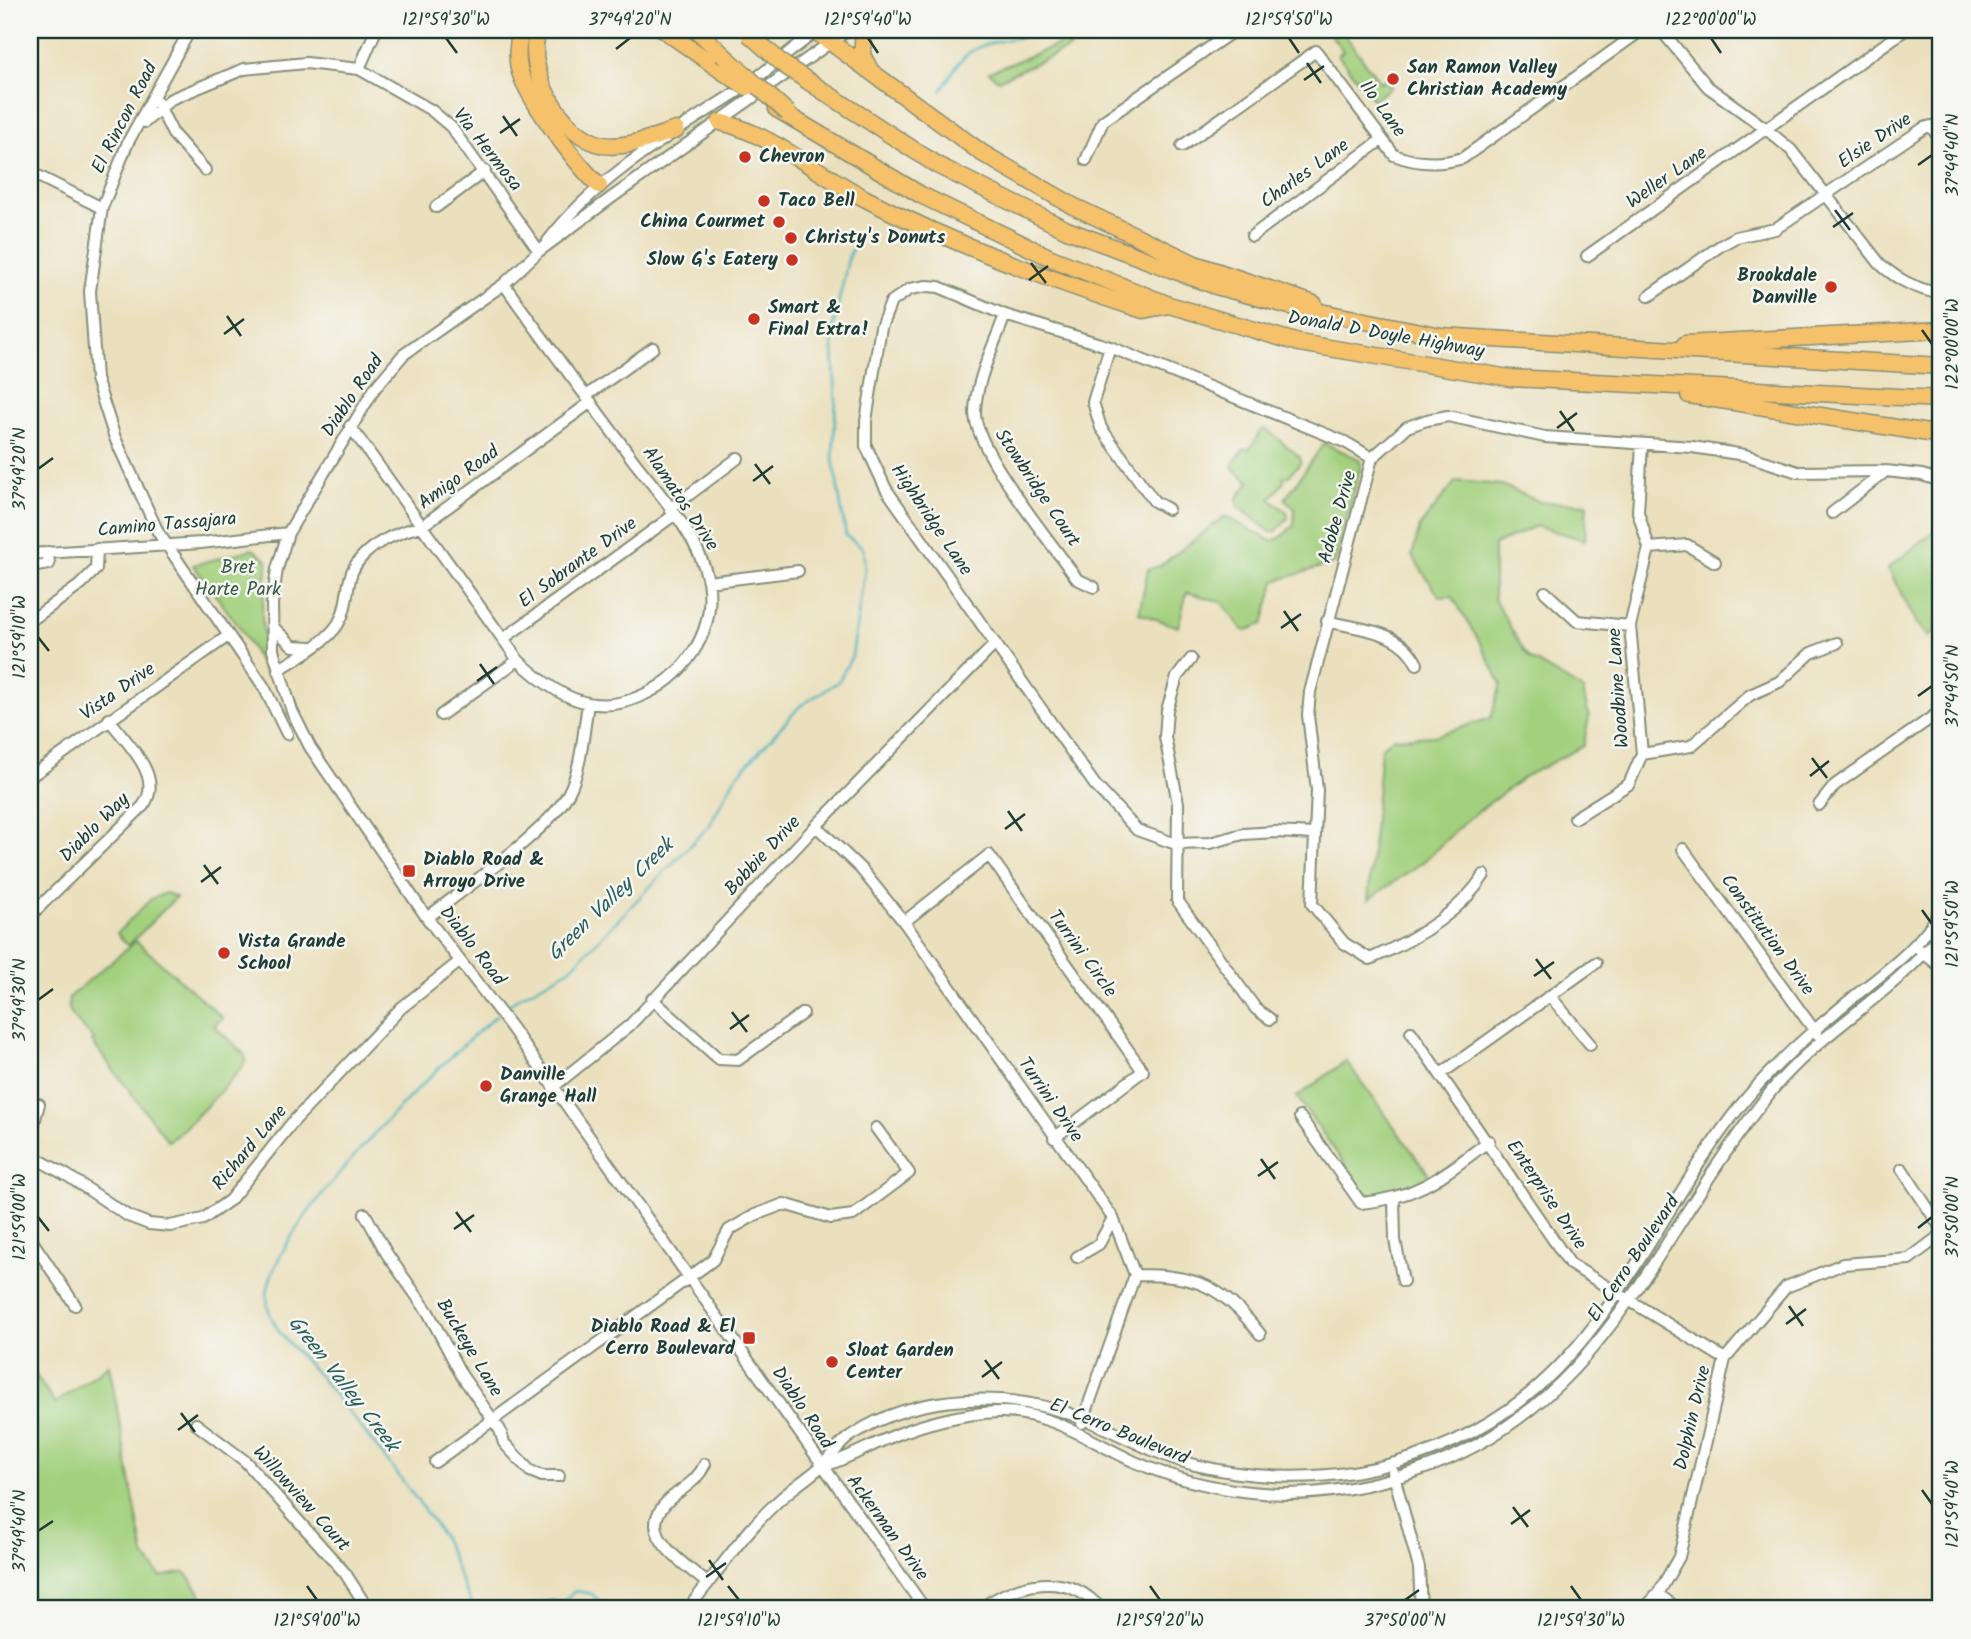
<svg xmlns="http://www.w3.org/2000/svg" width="1971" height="1639" font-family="Kalam,sans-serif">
  <rect width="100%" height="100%" fill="#f6f6f2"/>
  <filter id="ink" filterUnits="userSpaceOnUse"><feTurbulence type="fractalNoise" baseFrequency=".0143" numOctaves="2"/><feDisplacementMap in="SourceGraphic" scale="14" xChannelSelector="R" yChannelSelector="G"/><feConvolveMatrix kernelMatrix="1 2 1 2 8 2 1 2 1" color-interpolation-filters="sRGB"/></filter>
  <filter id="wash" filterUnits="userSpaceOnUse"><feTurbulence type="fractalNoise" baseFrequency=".00686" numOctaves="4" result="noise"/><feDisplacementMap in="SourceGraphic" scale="28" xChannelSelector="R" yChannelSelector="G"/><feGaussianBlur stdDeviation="1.57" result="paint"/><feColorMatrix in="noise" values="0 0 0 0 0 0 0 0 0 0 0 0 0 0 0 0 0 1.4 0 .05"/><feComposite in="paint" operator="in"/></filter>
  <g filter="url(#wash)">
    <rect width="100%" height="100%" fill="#ebe0bd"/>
    <path fill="#a2d07d" stroke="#608658" stroke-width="2" d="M1327,30H1341L1380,82L1385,80L1391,87L1373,100L1338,55L1343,51Z
      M1065,42L1070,48L998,80L989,72Z
      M1266,429L1300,457L1301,462L1289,476L1283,477L1284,482L1270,499L1287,512L1288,518L1277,531L1270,532L1237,505V498L1250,482L1233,469V463L1244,449H1250L1261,430Z
      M1324,443L1359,459L1361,465L1335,563L1275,581L1263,624L1244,631L1221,602L1187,592L1178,627L1139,613L1148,569L1160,566L1225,516L1271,541L1280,538L1294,525L1295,509L1285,499Z
      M1456,481L1502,485L1540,502L1587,504L1585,540L1536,526L1494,545V599L1524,651L1531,659L1583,690L1589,718L1583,746L1524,777L1467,820L1423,862L1368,900L1381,748L1393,738L1434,736L1491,718L1501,684L1482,646L1452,596L1440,597L1412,556L1420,526Z
      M1941,526V627L1928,637L1916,622L1888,568Z
      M253,549L267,560C269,569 262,600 262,614C262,638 269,656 273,679L265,672L240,628L193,565Z
      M166,893L176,897L128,946L117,933L151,899Z
      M136,941L223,1018L214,1026L244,1054L246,1060C243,1070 178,1137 168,1141L92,1042L94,1039C82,1025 63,1015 70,996Z
      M1346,1061L1430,1176L1401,1191L1369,1199L1297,1097Z
      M109,1365L144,1555L161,1577L185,1572L212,1609H30V1367L55,1403Z"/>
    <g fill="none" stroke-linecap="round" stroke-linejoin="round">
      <path stroke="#41b1bb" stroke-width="2.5" d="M941,91C948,81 954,67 963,58C985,36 1021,42 1048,30
        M502,1011L516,999L570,969L709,826L734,779L800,706L838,682L852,656L865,569L863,548L846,536L833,459L836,399L832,332L849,255L861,233
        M476,1609C458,1584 454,1553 437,1528C401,1476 360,1426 320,1377C302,1356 268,1329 267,1300C264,1231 443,1061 497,1015
        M520,1609L555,1600L562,1602L575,1591L592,1594L608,1609"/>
    </g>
  </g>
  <g filter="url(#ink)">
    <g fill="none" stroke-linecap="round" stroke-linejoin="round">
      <defs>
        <path id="minor" d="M190,30L128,142L102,208L90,291L96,379L115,438L158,532L264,687L287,734
          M848,30L611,198L539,251L504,284L403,355L375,388L288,533L277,569L272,604L273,650L292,711L310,747L427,918L511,1027L925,1609
          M1661,30L1708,87L1765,128L1791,150L1880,264C1899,281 1917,289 1941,294
          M359,69L376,30
          M157,102L173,134L205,170
          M145,122L171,99L244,69L306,63L359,69L431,110L451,127L539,251
          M1182,146L1316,51L1394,155C1417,164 1439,165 1463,158L1642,30
          M1086,160L1103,121L1235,30
          M30,172L102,208
          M436,207L485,171
          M1252,236L1380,141
          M548,241C597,177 665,138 732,95C762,76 789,51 818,30
          M1587,256L1905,30
          M1649,296L1720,246L1736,237L1775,229L1924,128L1931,126L1941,141
          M1005,315C994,346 976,379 975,412C974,450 1053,544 1077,579L1094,587
          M1110,347L1093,402L1101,428L1154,501L1168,509
          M586,396L653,348
          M350,426L518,660C552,692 589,717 636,698C683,680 717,633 708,581C699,536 660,495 633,460C590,401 546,344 504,284
          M670,509L738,458
          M1832,513L1886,471
          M1649,548L1687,545L1715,562
          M30,554L201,543L288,533
          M30,567L49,564L48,552
          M708,582L798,571
          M1545,592L1577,621L1630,626
          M30,621L79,586L96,569L97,549
          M1327,621C1360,630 1400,629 1417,664
          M272,626L293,646L311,647
          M503,639L674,515
          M1191,659L1177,677L1167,710L1165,737L1178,803L1177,900L1256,1009L1270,1019
          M278,670C297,658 326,643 338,624C348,609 346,588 352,572C363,546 397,532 422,526L591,402
          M441,715L518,660
          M1642,754L1691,746L1750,695L1779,682L1811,653L1837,643
          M30,777L228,636
          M1819,805L1835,785L1941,711
          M1575,818L1629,784L1642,754L1630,626L1649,548L1638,512L1642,444
          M816,826L861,869L904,922L1113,1218L1135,1275L1082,1423
          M1314,834L1276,832L1243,834L1210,843L1176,844L1137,830L1095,785L886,489L866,446V421L881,327L891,302L910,289L927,286L939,287L1005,315L1110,347L1345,442L1372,458
          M1683,849L1817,1034
          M1484,875C1460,913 1412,941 1370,959L1344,943L1312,904L1317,790L1308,715L1310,692L1372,458L1407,427L1427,420L1448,416L1545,437L1692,447L1745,455L1798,472L1886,471L1922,475L1941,481
          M30,916L143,806C165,777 127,744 109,719
          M427,918C463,889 549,831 568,794C582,768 583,733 588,704
          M904,922L989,855L1143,1071L1054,1138
          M1920,950L1941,967
          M1550,996L1590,1044
          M652,999L719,1059L738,1060L803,1013
          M1411,1032L1570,1264L1725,1359
          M1442,1073L1596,963
          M553,1087L630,1025L816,826L995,644
          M1300,1117L1361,1203C1421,1197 1442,1176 1489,1141
          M30,1138L39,1104
          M30,1155L68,1176L128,1216L149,1224L170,1226L203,1219L230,1200L292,1123L401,1008L459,962
          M1902,1169L1941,1228
          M1394,1199L1395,1240L1403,1281
          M365,1214L387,1254L428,1312L462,1376L500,1430L504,1443L530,1471L542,1476H559
          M30,1238L75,1305
          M1077,1257L1099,1244L1113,1218
          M1135,1275C1196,1275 1222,1285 1260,1334
          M196,1424L245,1461L345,1573L368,1609
          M435,1462L698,1271L713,1260L729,1230L755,1215L784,1204L831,1218L853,1215L909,1173L876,1128
          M705,1464C698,1479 689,1484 676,1494C628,1530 678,1558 708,1584
          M821,1467C847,1459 867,1447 891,1437C923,1423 965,1413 999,1412C1051,1411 1091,1442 1135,1462C1170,1477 1212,1488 1250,1492C1305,1498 1362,1489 1414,1472C1606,1410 1656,1231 1773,1089C1822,1030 1893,994 1941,934
          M1393,1472L1419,1568L1421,1609
          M1658,1594L1678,1609
          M688,1609C716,1574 742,1535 775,1504C788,1491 804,1481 818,1469C831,1459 838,1443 852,1435C918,1392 1012,1390 1084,1419C1122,1434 1155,1455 1195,1465C1304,1491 1415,1474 1508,1410C1615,1336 1662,1203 1741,1105C1773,1065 1811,1032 1850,1000C1883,973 1920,948 1941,910
          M980,1609C1017,1582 1067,1570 1101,1609
          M1644,1609L1658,1594L1679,1557L1725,1359L1786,1287L1843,1264L1909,1259L1941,1235"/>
        <path id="highway" d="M521,30C518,42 516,55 519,68C524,94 578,167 599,185
          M539,30C522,68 562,137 603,145C627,149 653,137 676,130
          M664,30L722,71
          M697,30L722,54
          M814,30L982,153L1073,206L1195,264L1314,304
          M864,30L862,55L870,70
          M823,91L937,165L1067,230L1216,286L1290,306L1441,336L1941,366
          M777,109L921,195L1051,258L1169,305L1299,343L1510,378L1941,399
          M720,122C767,132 822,176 866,199C955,245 1048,279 1143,310L1169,305
          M1685,344L1941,330
          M1689,395L1941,435"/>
      </defs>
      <use href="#minor" stroke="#858e78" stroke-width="14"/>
      <use href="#highway" stroke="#858e78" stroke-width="19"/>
      <use href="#minor" stroke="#fff" stroke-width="10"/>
      <use href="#highway" stroke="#f5c16b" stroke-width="16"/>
      <defs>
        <path id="highway-bridge" d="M749,34L784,65L823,91
          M722,54L788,113
          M722,71L747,87"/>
      </defs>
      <use href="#highway-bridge" stroke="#858e78" stroke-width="19" stroke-linecap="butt"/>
      <use href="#highway-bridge" stroke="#f5c16b" stroke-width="16"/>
    </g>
  </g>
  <path fill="none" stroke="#1f3d34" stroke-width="2.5" d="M446,38L457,53M868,38L878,53M1289,38L1299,53M1711,38L1721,53M616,49L630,38M1307,63L1321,83M1304,80L1324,66M503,116L517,136M500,133L520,119M1918,165L1932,155M1835,210L1850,230M1833,227L1853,213M1031,263L1046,283M1029,280L1048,266M227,316L241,336M1922,330L1932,344M224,334L244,319M1560,411L1574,431M1557,428L1577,413M755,464L770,484M38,469L53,458M753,481L773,466M1284,611L1298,631M1281,628L1301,614M38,637L49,651M480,664L494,684M477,681L497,667M1918,696L1932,686M1812,758L1827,778M1810,776L1829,761M1008,811L1022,831M1005,829L1025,814M204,865L218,884M201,882L221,867M1922,910L1932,924M1536,959L1551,979M1534,976L1554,962M38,1000L53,989M732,1012L747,1032M730,1029L749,1015M1261,1159L1275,1179M1258,1176L1278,1162M456,1212L471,1232M38,1217L49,1231M1918,1228L1932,1217M454,1229L474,1215M1789,1306L1803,1326M1786,1324L1806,1309M985,1360L999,1379M982,1377L1002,1362M181,1413L195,1432M178,1430L198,1415M1922,1490L1932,1504M1513,1507L1528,1527M1511,1524L1530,1510M38,1531L53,1521M709,1560L723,1580M706,1577L726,1563M307,1586L317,1600M728,1586L739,1600M1150,1586L1160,1600M1571,1586L1581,1600M1405,1600L1419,1590"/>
  <g fill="#c8321e" stroke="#f6f6f2" stroke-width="2.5">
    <circle cx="1393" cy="79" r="7"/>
    <circle cx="745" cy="157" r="7"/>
    <circle cx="764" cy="201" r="7"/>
    <circle cx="779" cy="222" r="7"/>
    <circle cx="791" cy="238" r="7"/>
    <circle cx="792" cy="260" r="7"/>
    <circle cx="1831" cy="287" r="7"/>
    <circle cx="754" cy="319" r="7"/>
    <rect x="402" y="864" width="14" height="14" rx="3.5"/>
    <circle cx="224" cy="953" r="7"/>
    <circle cx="486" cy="1086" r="7"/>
    <rect x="742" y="1331" width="14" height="14" rx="3.5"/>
    <circle cx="832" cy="1362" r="7"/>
  </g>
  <g text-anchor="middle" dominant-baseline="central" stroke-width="5" stroke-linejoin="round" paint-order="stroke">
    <g font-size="19" font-weight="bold" fill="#1f3d34" stroke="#f6f6f2" text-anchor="start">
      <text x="1407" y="68">San Ramon Valley<tspan x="1407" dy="22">Christian Academy</tspan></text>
      <text x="759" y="157">Chevron</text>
      <text x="778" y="201">Taco Bell</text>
      <text x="765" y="222" text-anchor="end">China Courmet</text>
      <text x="805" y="238">Christy's Donuts</text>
      <text x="778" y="260" text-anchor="end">Slow G's Eatery</text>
      <text x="1817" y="276" text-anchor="end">Brookdale<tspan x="1817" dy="22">Danville</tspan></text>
      <text x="768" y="308">Smart &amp;<tspan x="768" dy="22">Final Extra!</tspan></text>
      <text x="423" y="860">Diablo Road &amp;<tspan x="423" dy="22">Arroyo Drive</tspan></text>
      <text x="238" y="942">Vista Grande<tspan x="238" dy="22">School</tspan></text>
      <text x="500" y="1075">Danville<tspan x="500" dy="22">Grange Hall</tspan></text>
      <text x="735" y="1327" text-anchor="end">Diablo Road &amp; El<tspan x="735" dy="22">Cerro Boulevard</tspan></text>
      <text x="846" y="1351">Sloat Garden<tspan x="846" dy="22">Center</tspan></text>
    </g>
    <g font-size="19" fill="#1f3d34" stroke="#f6f6f2">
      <text transform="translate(1382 109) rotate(54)">Ilo Lane</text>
      <text transform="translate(125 118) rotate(-63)">El Rincon Road</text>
      <text transform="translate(1875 141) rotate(-34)">Elsie Drive</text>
      <text transform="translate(487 150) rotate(52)">Via Hermosa</text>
      <text transform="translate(1305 174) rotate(-36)">Charles Lane</text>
      <text transform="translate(1667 178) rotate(-35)">Weller Lane</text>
      <text transform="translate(1386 335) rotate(10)">Donald D Doyle Highway</text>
      <text transform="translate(353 396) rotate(-56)">Diablo Road</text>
      <text transform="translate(459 478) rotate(-36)">Amigo Road</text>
      <text transform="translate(1037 488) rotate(56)">Stowbridge Court</text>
      <text transform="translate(680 499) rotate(56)">Alamatos Drive</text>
      <text transform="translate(1338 517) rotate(-74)">Adobe Drive</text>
      <text transform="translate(931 520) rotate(56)">Highbridge Lane</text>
      <text transform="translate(167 525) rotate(-5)">Camino Tassajara</text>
      <text transform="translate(578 563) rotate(-36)">El Sobrante Drive</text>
      <text transform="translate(1619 688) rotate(-94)">Woodbine Lane</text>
      <text transform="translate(118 692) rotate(-35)">Vista Drive</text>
      <text transform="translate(95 828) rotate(-45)">Diablo Way</text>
      <text transform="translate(763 856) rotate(-47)">Bobbie Drive</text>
      <text transform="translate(1767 935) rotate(54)">Constitution Drive</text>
      <text transform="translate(472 946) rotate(52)">Diablo Road</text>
      <text transform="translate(1082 954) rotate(54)">Turrini Circle</text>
      <text transform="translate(1050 1100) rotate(55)">Turrini Drive</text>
      <text transform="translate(250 1148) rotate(-50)">Richard Lane</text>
      <text transform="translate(1546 1195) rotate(56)">Enterprise Drive</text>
      <text transform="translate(1634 1259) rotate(-56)">El Cerro Boulevard</text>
      <text transform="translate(469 1348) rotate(59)">Buckeye Lane</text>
      <text transform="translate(802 1408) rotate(56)">Diablo Road</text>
      <text transform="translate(1693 1418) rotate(-77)">Dolphin Drive</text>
      <text transform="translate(1119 1432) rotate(22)">El Cerro Boulevard</text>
      <text transform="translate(301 1499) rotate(48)">Willowview Court</text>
      <text transform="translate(887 1528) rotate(54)">Ackerman Drive</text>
    </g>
    <g font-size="19" fill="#395a43" stroke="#f6f6f2">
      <text x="238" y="568">Bret<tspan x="238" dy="22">Harte Park</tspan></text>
    </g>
    <g font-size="21" font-style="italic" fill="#29605c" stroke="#f6f6f2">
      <text transform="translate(611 900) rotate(-44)">Green Valley Creek</text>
      <text transform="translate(343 1384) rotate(52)">Green Valley Creek</text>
    </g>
  </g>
  <rect width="1971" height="1639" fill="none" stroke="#f6f6f2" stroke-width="77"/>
  <rect x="38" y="38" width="1894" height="1562" fill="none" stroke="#1f3d34" stroke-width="2.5"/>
  <g font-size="18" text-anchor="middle" fill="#1f3d34">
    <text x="446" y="25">121°59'30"W</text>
    <text x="630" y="25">37°49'20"N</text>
    <text x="868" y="25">121°59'40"W</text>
    <text x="1289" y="25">121°59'50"W</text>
    <text x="1711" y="25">122°00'00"W</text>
    <text transform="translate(1952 155) rotate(-90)" y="6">37°49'40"N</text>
    <text transform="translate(1952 344) rotate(-90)" y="6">122°00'00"W</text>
    <text transform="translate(19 469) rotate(-90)" y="6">37°49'20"N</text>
    <text transform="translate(19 637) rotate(-90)" y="6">121°59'10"W</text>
    <text transform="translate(1952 686) rotate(-90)" y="6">37°49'50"N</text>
    <text transform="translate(1952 924) rotate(-90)" y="6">121°59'50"W</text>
    <text transform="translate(19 1000) rotate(-90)" y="6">37°49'30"N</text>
    <text transform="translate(19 1217) rotate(-90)" y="6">121°59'00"W</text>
    <text transform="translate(1952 1217) rotate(-90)" y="6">37°50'00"N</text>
    <text transform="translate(1952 1504) rotate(-90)" y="6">121°59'40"W</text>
    <text transform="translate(19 1531) rotate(-90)" y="6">37°49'40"N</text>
    <text x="317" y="1626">121°59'00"W</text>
    <text x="739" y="1626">121°59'10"W</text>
    <text x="1160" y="1626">121°59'20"W</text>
    <text x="1405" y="1626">37°50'00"N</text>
    <text x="1581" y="1626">121°59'30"W</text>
  </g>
</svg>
